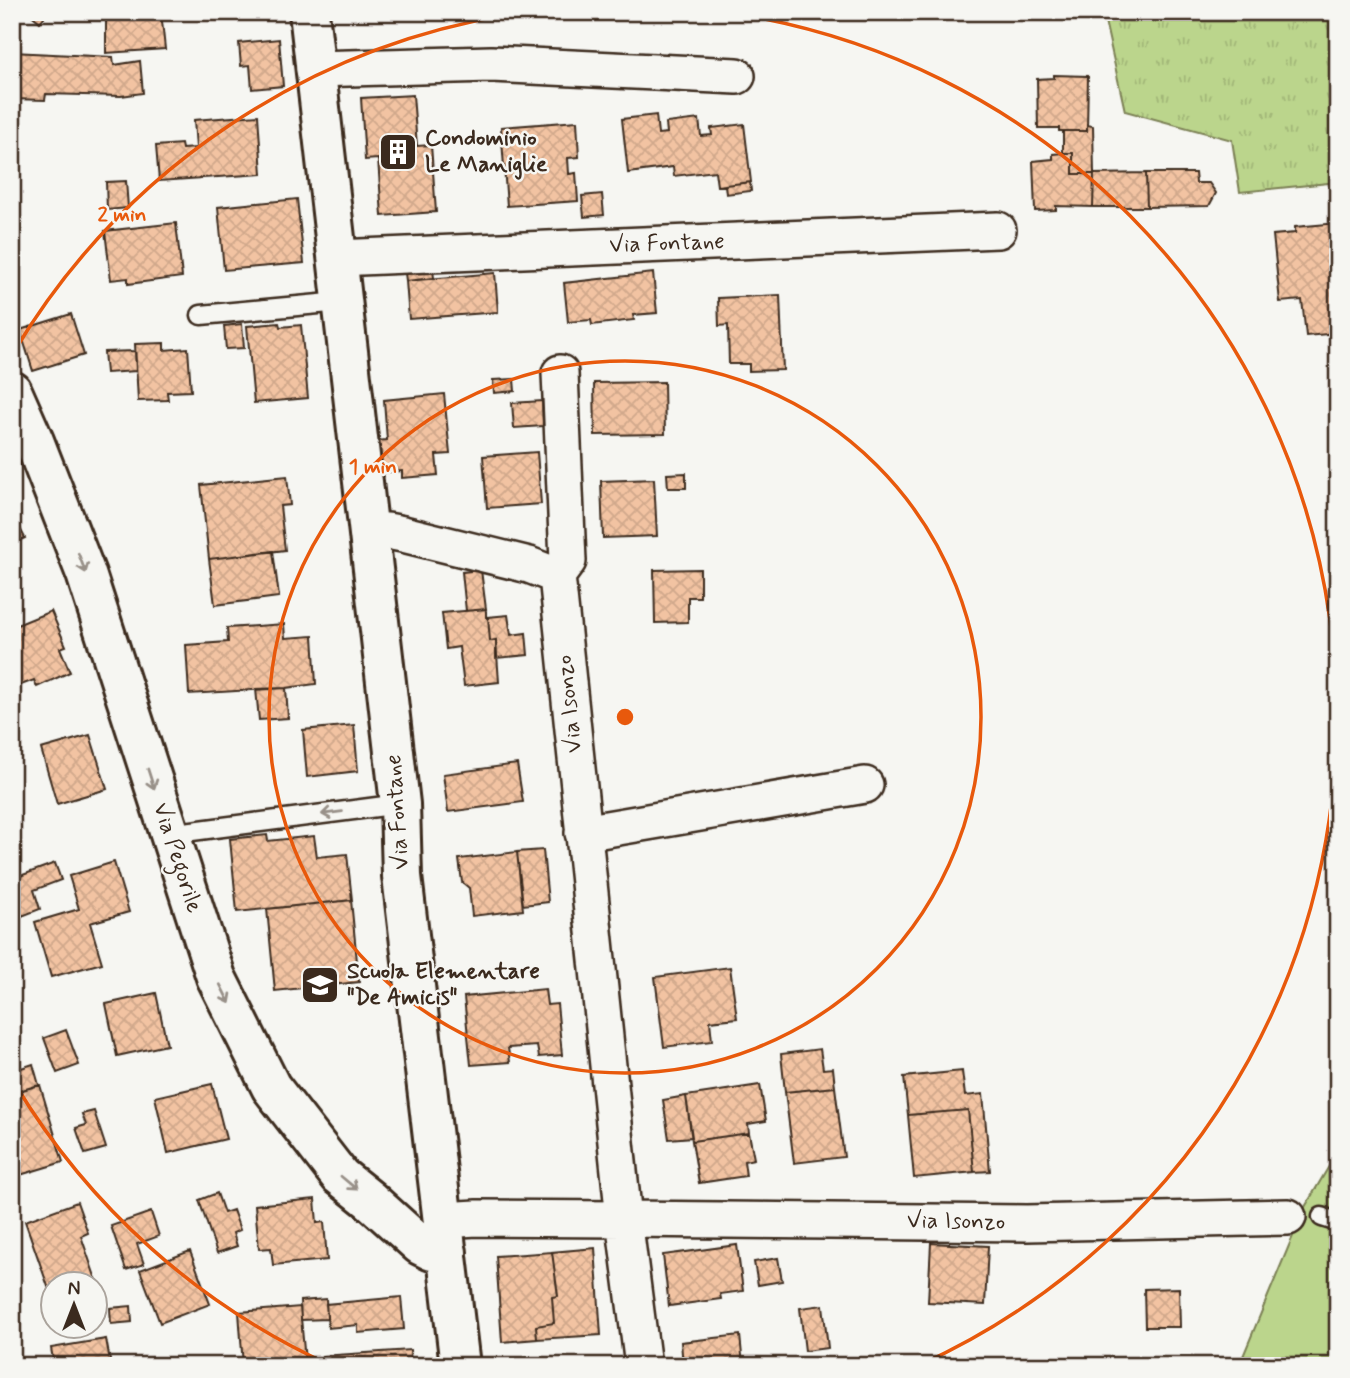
<svg xmlns="http://www.w3.org/2000/svg" width="1350" height="1378" font-family="Mynerve,sans-serif">
  <defs>
    <pattern id="grass-tufts" width="24" height="20" patternUnits="userSpaceOnUse" patternTransform="scale(1.75)"><rect width="24" height="20" fill="#bbd58c"/><path d="M3 7l-1-3M5 7V3M7 7l1-3M15 17l-1-3M17 17v-4M19 17l1-3" fill="none" stroke="#a2b778"/></pattern>
    <pattern id="building-cross-hatch" width="8" height="8" patternUnits="userSpaceOnUse" patternTransform="scale(1.75)"><rect width="8" height="8" fill="#f2c3a2"/><path d="M0 0l8 8M0 8l8-8" fill="none" stroke="#d0a88b"/></pattern>
  </defs>
  <rect width="100%" height="100%" fill="#f6f6f2"/>
  <filter id="ink" filterUnits="userSpaceOnUse"><feTurbulence type="fractalNoise" baseFrequency=".0143" numOctaves="2"/><feDisplacementMap in="SourceGraphic" scale="14" xChannelSelector="R" yChannelSelector="G"/><feConvolveMatrix kernelMatrix="1 2 1 2 8 2 1 2 1" color-interpolation-filters="sRGB"/></filter>
  <g filter="url(#ink)">
    <path fill="url(#grass-tufts)" stroke="#7b8055" stroke-width="2" d="M1103,12H1338V182L1240,192L1232,140L1125,111Z"/>
    <path fill="#bbd58c" stroke="#7b8055" stroke-width="2" d="M1338,1151V1366H1239L1305,1207Z"/>
    <path fill="url(#building-cross-hatch)" stroke="#3b2a1e" stroke-width="2" d="M28,12H48L40,22Z
      M106,12H161L165,49L106,53Z
      M279,39L283,86L252,89L250,65L241,66L239,43Z
      M12,52L113,57L114,65L140,61L143,93L121,96L46,94L45,100L12,99Z
      M1054,75L1088,76L1087,131H1059V128H1038L1037,79L1054,78Z
      M413,95L417,146L431,145L436,212L382,216L378,159L365,160L361,98Z
      M258,115L262,174L159,181L156,146L181,144L182,149L196,148L194,120Z
      M656,115L658,134L667,133L666,123L699,119L701,136L712,135L711,128L744,124L751,182L717,186L715,171L674,176L673,167L628,173L622,119Z
      M577,121L579,157L568,158L569,174L576,173L578,201L507,206L501,127Z
      M1087,125L1093,126L1094,174H1073V153H1063V131H1087Z
      M1063,153H1073V174H1094L1093,207L1056,206V210L1035,211L1033,161L1053,159V154Z
      M1146,173L1147,207H1093L1094,174Z
      M1146,173H1195L1196,183H1209L1216,193L1209,206L1147,207Z
      M126,181L128,208L107,210L106,182Z
      M750,182L751,191L726,194L725,185Z
      M602,194L604,215L584,217L582,196Z
      M297,199L304,263L224,270L218,207Z
      M176,223L182,277L128,284V278L111,280L105,231Z
      M1338,223V333L1306,336L1302,300L1280,302L1273,235L1295,233V227Z
      M432,262L434,278L406,281L404,265Z
      M495,273L498,312L409,319L406,281Z
      M653,273L657,313L633,315L634,320L592,325L591,320L568,322L564,283Z
      M780,295L783,370L749,371V364H729L728,325L719,326L718,298Z
      M71,314L84,355L33,371L20,330Z
      M279,323L280,327L301,325L308,398L254,403L247,326Z
      M242,324L244,348L226,349L224,326Z
      M164,343V350L188,348L191,391L167,392L168,400L138,401L135,344Z
      M135,351L136,371L106,373L104,352Z
      M514,379L515,391L494,393L493,380Z
      M664,382L665,434L595,435L594,383Z
      M444,394L450,454L436,455L438,475L402,478V471L378,473L375,441L387,440L384,400Z
      M542,401L543,426L514,428L512,403Z
      M537,452L541,504L487,508L483,456Z
      M686,473V488H668L667,474Z
      M287,476L290,505L280,506L285,550L209,559L201,485Z
      M654,479L657,536L603,538L601,481Z
      M12,513L25,538L12,544Z
      M273,551L279,597L215,605L209,559Z
      M700,569V597H688V622L655,623L654,570Z
      M481,570L486,609L466,611L462,572Z
      M486,609V617H488L490,641L496,640L499,682L464,686L459,647L446,649L442,613Z
      M51,611L66,646L60,648L70,672L37,687L34,680L16,687L12,679V627Z
      M508,615L511,635L526,633L528,655L496,658V640L490,641L488,617Z
      M284,624L285,638L313,636L316,684L286,688L189,694L186,645L228,642L227,628Z
      M286,688L288,718L259,720L256,689Z
      M354,725L358,771L307,777L303,730Z
      M90,735L107,789L57,804L41,749Z
      M517,764L523,802L448,812L443,774Z
      M267,835L268,841L314,836L317,857L347,854L352,900L237,912L230,839Z
      M543,850L548,902L523,905L517,852Z
      M517,852L523,910L472,916L469,888L462,882L459,859Z
      M114,862L129,912L90,923L102,963L51,977L35,922L79,909L69,876Z
      M55,863L61,880L34,890L40,909L22,916L12,887V879Z
      M351,900L359,982L275,991L267,909Z
      M730,967L737,1018L710,1021L712,1041L664,1047L655,977Z
      M545,989L547,1005L557,1004L562,1055L539,1057L537,1046L508,1048L510,1062L471,1065L464,997Z
      M156,993L167,1045L117,1056L106,1004Z
      M66,1030L79,1065L57,1073L44,1038Z
      M820,1049L823,1069L833,1068L835,1087L785,1092L781,1054Z
      M33,1064L39,1085L12,1093V1071Z
      M962,1071L965,1096L983,1094L990,1171L974,1172L968,1110L908,1115L904,1077Z
      M212,1084L226,1139L168,1153L155,1097Z
      M40,1085L63,1162L20,1175L12,1149V1139L19,1137L12,1114V1093Z
      M760,1085L766,1121L748,1124L749,1133L692,1141L686,1096Z
      M835,1087L844,1157L794,1163L785,1092Z
      M686,1096L692,1137L669,1139L663,1100Z
      M968,1110L974,1172L914,1178L908,1115Z
      M94,1111L106,1148L85,1154L76,1128L86,1125L82,1114Z
      M749,1133L754,1159L744,1161L746,1176L699,1183L692,1141Z
      M217,1193L224,1213L233,1210L240,1230L233,1233L237,1246L217,1253L199,1200Z
      M315,1199L317,1223L324,1222L327,1260L273,1265L271,1248L259,1249L255,1205Z
      M77,1202L88,1233L81,1236L102,1297L94,1299V1284H52V1298L25,1221Z
      M151,1212L159,1236L137,1244L144,1264L126,1270L111,1226Z
      M931,1243L988,1246L985,1305L928,1302Z
      M737,1245L743,1291L720,1294L721,1299L669,1306L663,1255Z
      M595,1248L601,1335L537,1339L536,1326L554,1323L552,1297L558,1296L552,1252Z
      M190,1251L210,1304L160,1323L140,1270Z
      M552,1252L558,1296L552,1297L554,1323L536,1326L537,1339L502,1342L496,1256Z
      M778,1258L782,1281L758,1285L754,1262Z
      M1179,1288L1180,1327H1145L1144,1289Z
      M401,1297L404,1329L358,1333V1325L328,1328L326,1304Z
      M326,1299L327,1319L301,1320L300,1301Z
      M823,1305L828,1348L805,1351L800,1308Z
      M131,1306L132,1322L111,1324L110,1308Z
      M300,1307L305,1361L243,1366L239,1312Z
      M740,1335L743,1366H683L681,1342Z
      M106,1339L111,1366H54L51,1348Z
      M410,1350L411,1366H323L322,1356Z"/>
    <g fill="none" stroke-linecap="round" stroke-linejoin="round">
      <defs>
        <path id="service" d="M201,315L341,302
          M169,834L400,804
          M1322,1217L1338,1222"/>
        <path id="minor" d="M314,69L491,64L737,76
          M337,258L998,230
          M560,373L568,561L557,576L624,1219L643,1366
          M368,533L387,531L403,534L529,565L557,576
          M583,833L865,785
          M443,1220L477,1218L624,1219L1027,1223L1288,1217"/>
        <path id="tertiary" d="M309,12L400,804L402,876L460,1366
          M12,391L34,441L86,574L216,977L271,1087L340,1176L370,1200L420,1245L432,1251L447,1252"/>
      </defs>
      <use href="#service" stroke="#3b2a1e" stroke-width="23"/>
      <use href="#minor" stroke="#3b2a1e" stroke-width="40"/>
      <use href="#tertiary" stroke="#3b2a1e" stroke-width="44"/>
      <use href="#service" stroke="#f6f6f2" stroke-width="18"/>
      <use href="#minor" stroke="#f6f6f2" stroke-width="35"/>
      <use href="#tertiary" stroke="#f6f6f2" stroke-width="38"/>
    </g>
    <defs><path id="oneway-shaft" d="M-6 0H5M1.5-3L5.5 0L1.5 3" fill="none" stroke-width="1.6" stroke-linecap="round" stroke-linejoin="round" transform="scale(1.75)"/></defs>
    <g stroke="#989088">
      <use href="#oneway-shaft" transform="translate(82 563) rotate(69)"/>
      <use href="#oneway-shaft" transform="translate(151 779) rotate(72)"/>
      <use href="#oneway-shaft" transform="translate(332 813) rotate(173)"/>
      <use href="#oneway-shaft" transform="translate(225 994) rotate(63)"/>
      <use href="#oneway-shaft" transform="translate(349 1183) rotate(40)"/>
    </g>
  </g>
  <g fill="none" stroke="#e8590c" stroke-width="3.5">
    <circle cx="625" cy="717" r="356"/>
    <path d="M330 1365A712 712 0 0 1 15 1084M15 350A712 712 0 0 1 520 13M730 13A712 712 0 0 1 920 1365"/>
  </g>
  <defs>
    <symbol id="building-square" viewBox="-11 -11 22 22"><rect x="-9" y="-9" width="18" height="18" rx="4" fill="#3b2a1e" stroke="#f6f6f2"/><path d="M-4-6H4V6H1V3H-1V6H-4ZM-2.5-4.3h1.7v1.8h-1.7ZM.8-4.3h1.7v1.8H.8ZM-2.5-1h1.7V.8h-1.7ZM.8-1h1.7V.8H.8Z" fill="#fff"/></symbol>
    <symbol id="school-square" viewBox="-11 -11 22 22"><rect x="-9" y="-9" width="18" height="18" rx="4" fill="#3b2a1e" stroke="#f6f6f2"/><path d="M0-5L7-2L0 1L-7-2ZM-4 1L0 2.5L4 1V4Q0 6-4 4Z" fill="#fff"/></symbol>
  </defs>
  <g fill-rule="evenodd">
    <use href="#building-square" x="376" y="130" width="44" height="44"/>
    <use href="#school-square" x="298" y="963" width="44" height="44"/>
  </g>
  <g text-anchor="middle" dominant-baseline="central" stroke-width="5" stroke-linejoin="round" paint-order="stroke">
    <g font-size="23" font-weight="bold" fill="#3b2a1e" stroke="#f6f6f2" text-anchor="start">
      <text x="425" y="139">Condominio<tspan x="425" dy="26">Le Maniglie</tspan></text>
      <text x="347" y="972">Scuola Elementare<tspan x="347" dy="26">"De Amicis"</tspan></text>
    </g>
    <g font-size="23" fill="#3b2a1e" stroke="#f6f6f2">
      <text transform="translate(667 244) rotate(-2)">Via Fontane</text>
      <text transform="translate(570 704) rotate(-96)">Via Isonzo</text>
      <text transform="translate(398 812) rotate(-94)">Via Fontane</text>
      <text transform="translate(177 858) rotate(72)">Via Pegorile</text>
      <text transform="translate(956 1222) rotate(1)">Via Isonzo</text>
    </g>
  </g>
  <circle cx="625" cy="717" r="10" fill="#e8590c" stroke="#f6f6f2" stroke-width="3.5"/>
  <g font-size="21" text-anchor="middle" font-weight="bold" fill="#e8590c" stroke="#f6f6f2" stroke-width="5" stroke-linejoin="round" paint-order="stroke">
    <text x="122" y="221">2 min</text>
    <text x="373" y="473">1 min</text>
  </g>
  <rect width="1350" height="1378" fill="none" stroke="#f6f6f2" stroke-width="42"/>
  <rect x="21" y="21" width="1308" height="1336" fill="none" stroke="#3b2a1e" stroke-width="2.5" filter="url(#ink)"/>
  <g transform="translate(74 1305)"><circle r="33" fill="#f6f6f2" stroke="#aba49d" stroke-width="2"/>
  <path d="M0-5L12 26L0 18L-12 26Z" fill="#3b2a1e"/>
  <text y="-10" font-size="19" font-weight="bold" text-anchor="middle" fill="#3b2a1e">N</text>
  </g>
</svg>
